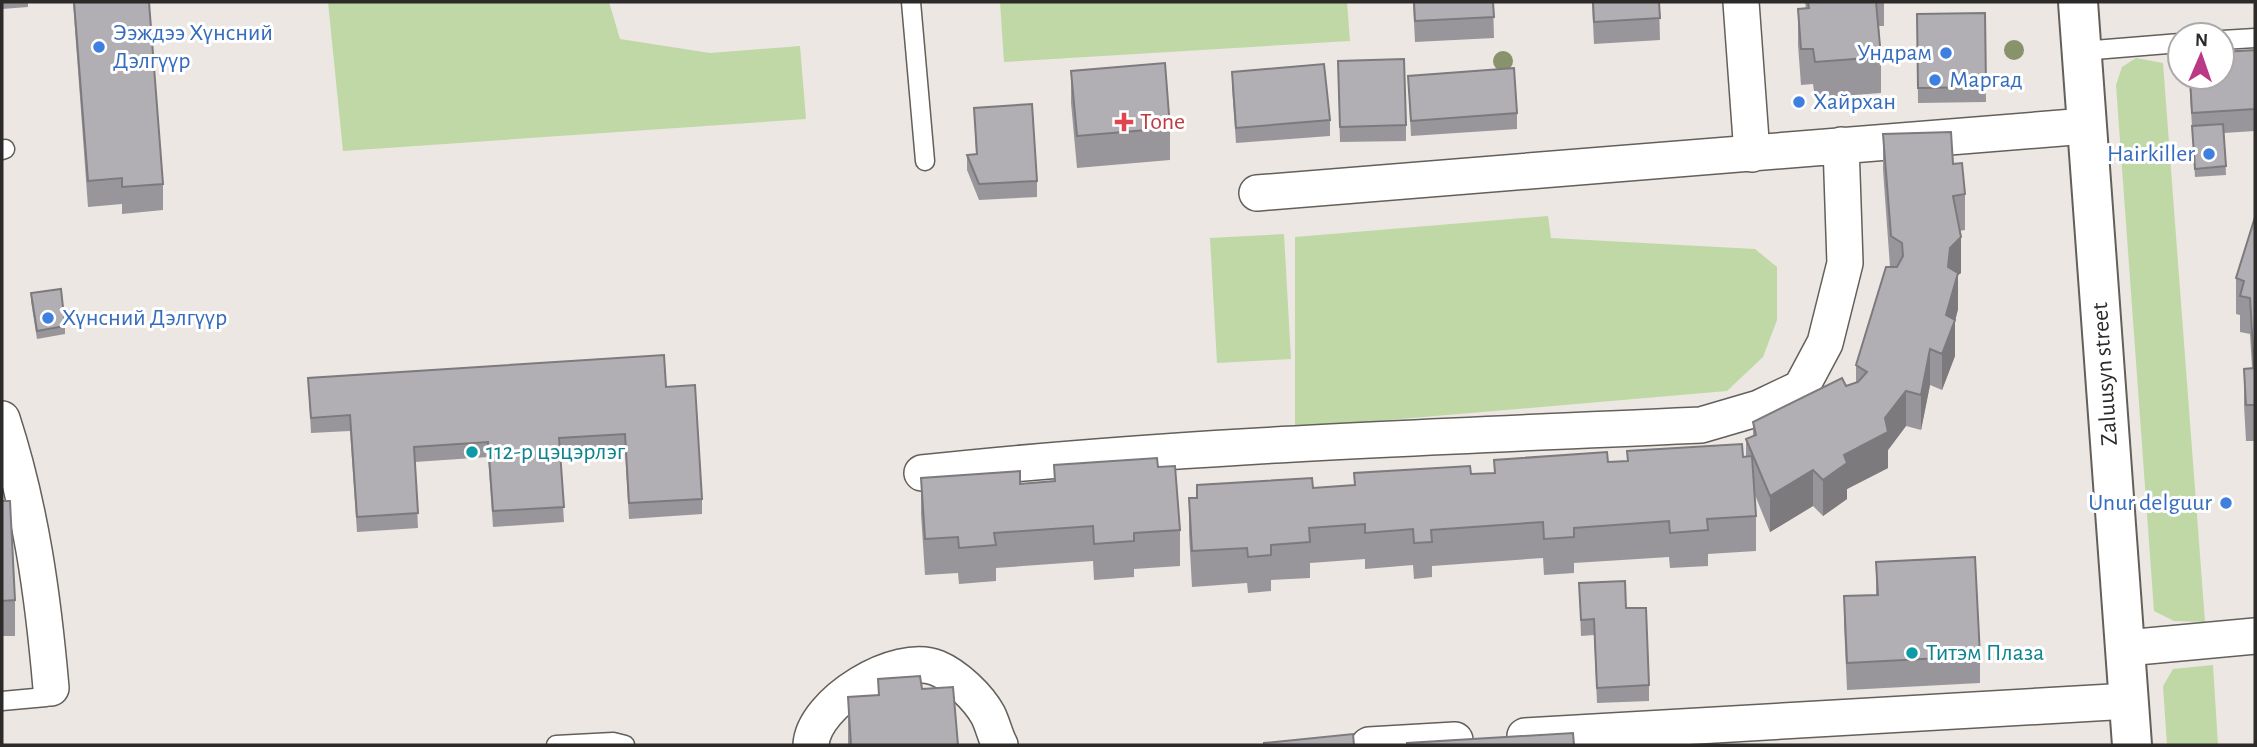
<svg xmlns="http://www.w3.org/2000/svg" width="2257" height="747" font-family="'Alegreya Sans',sans-serif">
  <rect width="100%" height="100%" fill="#ece7e2"/>
  <path fill="#bfd8a5" d="M328,2H609L620,39L710,53L800,46L806,119L343,151Z
    M1000,2H1347L1350,41L1004,62Z
    M2136,58L2163,63L2205,622L2174,621L2154,611L2116,85L2122,67Z
    M1548,216L1551,238L1755,249L1777,267V320L1763,357L1727,391L1295,428V237Z
    M1284,234L1291,359L1217,363L1210,238Z
    M2213,665L2218,745H2167L2163,686L2173,669Z"/>
  <g fill="none" stroke-linecap="round" stroke-linejoin="round">
    <defs>
      <path id="service" d="M911,2L925,161
        M2222,40L2255,38
        M2082,51L2180,43
        M2,150L5,149
        M2,701L46,697L51,688
        M556,745L613,742L625,745"/>
      <path id="minor" d="M1741,2L1752,154
        M1257,193L2086,126
        M2,419C31,508 43,596 51,688
        M922,473C1181,445 1441,437 1701,425L1759,408L1801,388L1825,343L1845,263L1841,145
        M2126,648L2255,636
        M1525,736L2129,701
        M811,745C813,703 897,651 937,668C956,676 978,697 988,715C993,725 995,736 1000,745
        M1369,745L1455,740"/>
      <path id="tertiary" d="M2078,2L2132,745"/>
    </defs>
    <use href="#service" stroke="#635f5a" stroke-width="21"/>
    <use href="#minor" stroke="#635f5a" stroke-width="38"/>
    <use href="#tertiary" stroke="#635f5a" stroke-width="42"/>
    <use href="#service" stroke="#fff" stroke-width="18"/>
    <use href="#minor" stroke="#fff" stroke-width="35"/>
    <use href="#tertiary" stroke="#fff" stroke-width="38"/>
  </g>
  <g fill="#88936c">
    <circle cx="2014" cy="50" r="10"/>
    <circle cx="1503" cy="61" r="10"/>
  </g>
  <path fill="#99969b" d="M2,2H28V7L2,9Z
    M73,2H149L163,184V210L122,214V204L88,207Z
    M1413,2H1493L1494,38L1415,42Z
    M1592,2H1659L1660,40L1594,44Z
    M1805,2H1884V26H1879L1881,57V93L1815,98L1813,84L1801,85L1798,45V9H1806Z
    M1985,13L1986,102L1918,103L1917,14Z
    M2255,39V131L2224,133L2226,175L2195,177L2189,77H2222L2255,50Z
    M1071,71L1170,128V160L1077,168L1071,103Z
    M1232,72L1330,120V136L1236,143L1232,87Z
    M1338,76L1406,125V141L1340,142Z
    M1408,76L1517,113V129L1411,136Z
    M974,108L1037,181V197L979,200L967,170V155L976,154Z
    M1883,134L1953,164L1965,194V230L1959,231L1961,273L1958,275V309L1955,321V356L1942,390L1930,385L1921,430L1906,426L1888,450V468L1847,489V499L1823,516L1813,506L1770,532L1755,495L1756,516V551L1708,554V566L1670,568L1669,557L1574,563V573L1544,575L1543,558L1432,566V577L1414,579L1413,565L1365,569V559L1310,563V578L1271,580V591L1248,593L1247,583L1192,587L1189,534V498H1197V485L1313,488L1354,485V473L1471,474L1494,473V460L1608,462L1627,461V451L1746,456V439L1753,436V422L1856,382V365L1890,267L1883,170Z
    M2255,217V441H2246L2244,405V369L2252,368L2250,334L2240,332V315L2236,314V278Z
    M31,293L65,326V334L37,339L31,301Z
    M308,378L666,387L702,499V514L629,519L625,450L560,454L564,522L493,527L488,457L415,462L418,528L357,532L350,431L311,433Z
    M1054,465L1180,530V566L1134,569V577L1094,580L1093,561L996,568V581L959,584L958,573L925,575L921,514V478L1020,484L1054,481Z
    M2,501L15,600V636H2Z
    M2254,501H2255V558L2254,537Z
    M1876,562L1980,656V683L1847,690L1844,623V596L1876,595Z
    M1579,583L1626,608L1649,685V701L1597,703L1594,635L1581,636Z
    M878,679L922,689L958,745H848V697L878,695Z"/>
  <path fill="#7d7a7e" d="M1961,237V273L1958,275V309L1955,321V356L1942,390V354L1946,315L1950,248Z
    M1930,349V385L1921,430V395Z
    M1906,391V426L1888,450V468L1847,489V499L1823,516V480L1844,455Z
    M1813,470V506L1770,532V496Z"/>
  <path fill="#b2afb4" stroke="#7d7a7e" stroke-width="2" d="M74,2H149L163,184L122,187V178L88,181Z
    M1414,2H1493L1494,17L1415,21Z
    M1593,2H1659L1660,18L1594,22Z
    M1808,2H1876L1881,57L1815,62L1813,49H1801L1798,9L1809,8Z
    M1985,13L1986,87L1918,88L1917,14Z
    M2255,39V109L2192,113L2190,77H2222V52L2255,50Z
    M1404,59L1406,125L1340,127L1338,61Z
    M1165,63L1170,128L1077,136L1071,71Z
    M1324,64L1330,120L1236,128L1232,72Z
    M1514,68L1517,113L1411,121L1408,76Z
    M1032,104L1037,181L979,184L967,155L977,154L974,108Z
    M2223,124L2226,166L2195,169L2192,126Z
    M1951,132L1953,164L1962,163L1965,194L1953,196L1961,237L1950,248L1948,267L1958,273L1946,315L1955,320L1942,354L1930,349L1921,395L1906,391L1885,418L1888,432L1844,455L1847,463L1823,480L1813,470L1770,496L1746,439L1756,435L1753,422L1842,378L1846,386L1858,382L1867,372L1856,365L1886,267H1897L1903,256L1902,243L1891,236L1883,134Z
    M2255,217V405H2246L2244,369L2254,368L2250,298L2240,296L2244,281L2236,278Z
    M61,289L65,326L37,331L31,293Z
    M664,355L666,387L695,385L702,499L629,503L625,434L559,438L564,507L493,511L488,442L414,447L418,513L357,517L350,415L311,418L308,378Z
    M1742,444L1743,457L1752,456L1756,516L1707,519L1708,530L1670,533L1669,521L1574,528V537L1544,539L1543,522L1431,530L1432,542L1414,543L1413,529L1365,533V524L1309,528L1310,542L1271,545V555L1248,557L1247,548L1192,551L1189,498H1197V485L1312,478L1313,488L1355,485L1354,473L1470,466L1471,474L1495,473L1494,460L1607,452L1608,462L1628,461L1627,451Z
    M1157,458L1158,467L1175,466L1180,530L1134,533V541L1094,544L1093,526L994,533L996,545L959,548L958,537L925,539L921,478L1020,471V484L1055,481L1054,465Z
    M2,501H10L15,600L2,601Z
    M1975,557L1980,656L1847,663L1844,596L1878,595L1876,562Z
    M1625,581L1626,608H1646L1649,685L1597,688L1594,619L1581,620L1579,583Z
    M920,676L922,689L953,687L958,745H851L848,697L879,695L878,679Z
    M1573,733L1574,745H1407V743Z
    M1353,734L1354,745H1264V743Z"/>
  <g fill="#3f7fe0" stroke="#fff" stroke-width="2.5">
    <circle cx="99" cy="47" r="7"/>
    <circle cx="1946" cy="53" r="7"/>
    <circle cx="1935" cy="80" r="7"/>
    <circle cx="1799" cy="102" r="7"/>
    <circle cx="2209" cy="154" r="7"/>
    <circle cx="48" cy="318" r="7"/>
    <circle cx="2226" cy="503" r="7"/>
  </g>
  <path fill="#e0444e" stroke="#fff" stroke-width="2.5" d="M1120.5 111.5h7v7h7v7h-7v7h-7v-7h-7v-7h7z"/>
  <g fill="#0f9aa8" stroke="#fff" stroke-width="2.5">
    <circle cx="472" cy="452" r="7"/>
    <circle cx="1912" cy="653" r="7"/>
  </g>
  <g text-anchor="middle" dominant-baseline="central" stroke-width="6" stroke-linejoin="round" paint-order="stroke">
    <g font-size="24" fill="#366cbe" stroke="#fff" text-anchor="start">
      <text x="113" y="33">Ээждээ Хүнсний<tspan x="113" dy="28">Дэлгүүр</tspan></text>
      <text x="1932" y="53" text-anchor="end">Ундрам</text>
      <text x="1949" y="80">Маргад</text>
      <text x="1813" y="102">Хайрхан</text>
      <text x="2195" y="154" text-anchor="end">Hairkiller</text>
      <text x="62" y="318">Хүнсний Дэлгүүр</text>
      <text x="2212" y="503" text-anchor="end">Unur delguur</text>
    </g>
    <g font-size="24" fill="#be3a42" stroke="#fff" text-anchor="start">
      <text x="1140" y="122">Tone</text>
    </g>
    <g font-size="24" fill="#2d2b29" stroke="#fff">
      <text transform="translate(2105 374) rotate(-94)">Zaluusyn street</text>
    </g>
    <g font-size="24" fill="#0d838f" stroke="#fff" text-anchor="start">
      <text x="486" y="452">112-р цэцэрлэг</text>
      <text x="1926" y="653">Титэм Плаза</text>
    </g>
  </g>
  <rect width="2257" height="747" fill="none" stroke="#2d2b29" stroke-width="7"/>
  <g transform="translate(2201 56) rotate(2)"><circle r="33" fill="#ffffff" stroke="#abaaa9" stroke-width="2"/>
  <path d="M0-5L12 26L0 18L-12 26Z" fill="#ba3a85"/>
  <text y="-10" font-size="19" font-weight="bold" text-anchor="middle" fill="#2d2b29">N</text>
  </g>
</svg>
